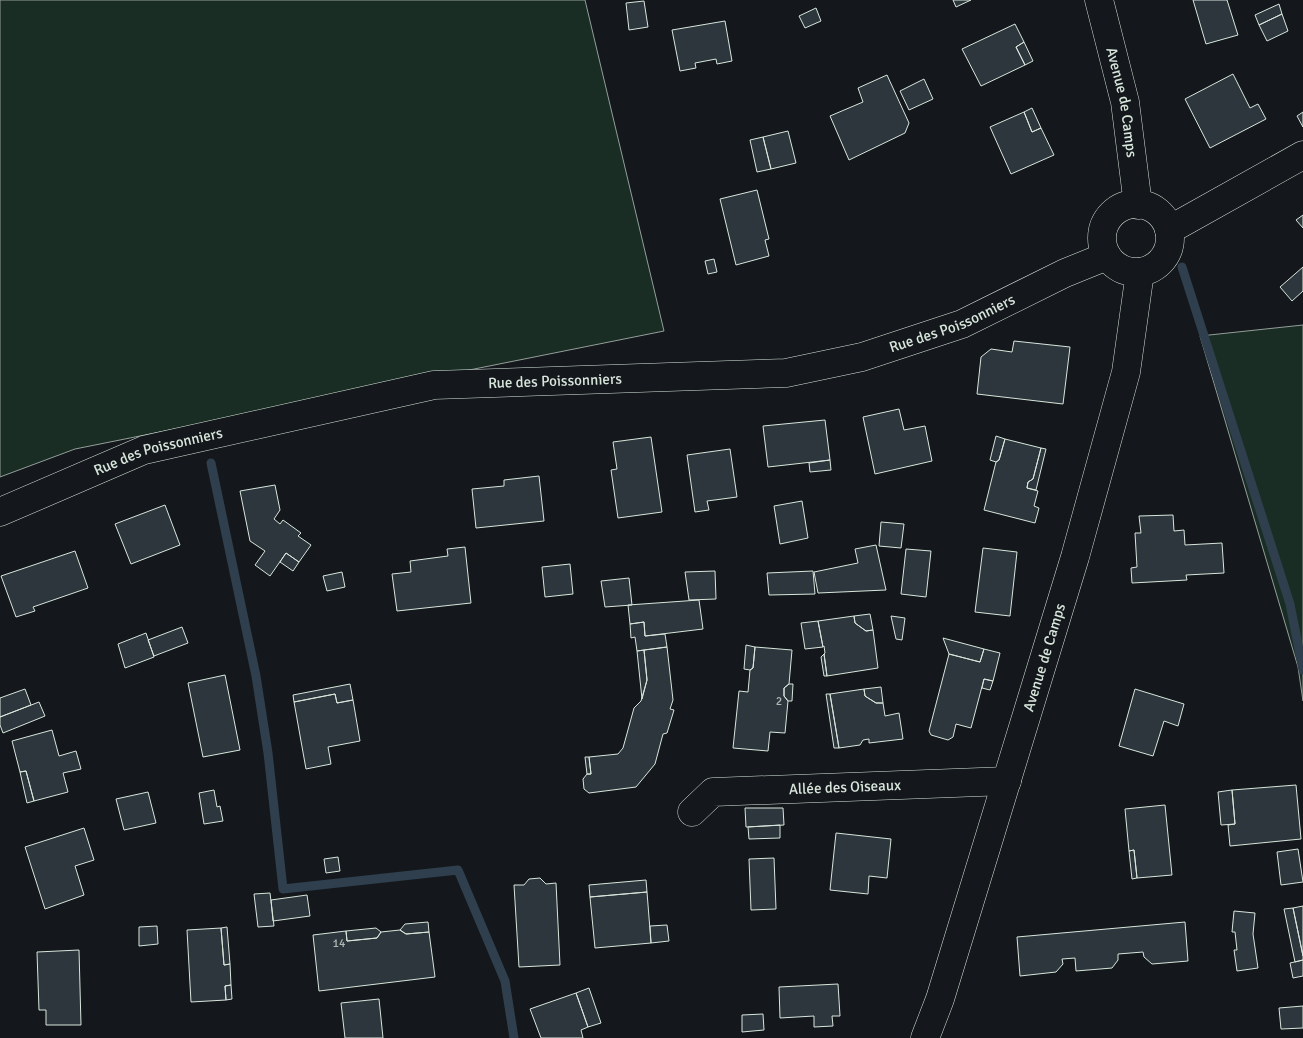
<svg xmlns="http://www.w3.org/2000/svg" width="1303" height="1038" font-family="Signika,sans-serif">
  <rect width="100%" height="100%" fill="#14181c"/>
  <path fill="#1a2d24" stroke="#939e99" d="M0,0H585L664,331L75,449L0,477Z
    M1303,325V701L1298,667L1200,336Z"/>
  <g fill="none" stroke-linecap="round" stroke-linejoin="round">
    <path stroke="#2f3f4d" stroke-width="9" d="M1182,267L1290,604L1303,670
      M211,463L256,676L268,753L283,889L458,870L505,981L514,1038"/>
  </g>
  <path fill="#2c363c" stroke="#d8e6dc" d="M953,0H971L956,7Z
    M1193,0H1227L1238,35L1206,44Z
    M644,1L648,27L629,30L626,3Z
    M1279,4L1282,14L1259,25L1255,15Z
    M816,8L821,21L805,28L799,16Z
    M1282,14L1288,31L1267,41L1259,25Z
    M725,21L732,61L717,64L716,59L695,63L696,68L680,71L672,30Z
    M1015,24L1024,42L1016,47L1025,65L981,86L962,49Z
    M1024,42L1033,61L1025,65L1016,47Z
    M1233,74L1250,108L1258,104L1266,119L1210,148L1185,99Z
    M887,75L909,123L905,133L849,160L830,116L863,102L858,88Z
    M924,79L933,99L909,110L900,91Z
    M1032,108L1041,128L1032,132L1024,112Z
    M1024,112L1032,132L1041,128L1054,155L1011,174L990,127Z
    M1303,112V127L1297,116Z
    M788,131L796,163L771,169L763,137Z
    M763,137L771,169L757,172L750,140Z
    M757,190L769,239L765,240L769,256L736,265L720,199Z
    M1303,215V228L1296,220Z
    M714,259L717,272L708,274L705,261Z
    M1303,267V291L1292,301L1280,287Z
    M1014,341L1070,347L1063,404L977,394L981,357L991,349L1012,352Z
    M899,409L904,430L925,426L932,461L875,474L863,417Z
    M825,420L830,460L768,467L763,426Z
    M996,436L1005,439L999,460L996,462L990,460Z
    M651,437L662,512L618,518L611,470L617,469L613,442Z
    M1005,439L1041,448L1033,479L1028,482L1027,488L1038,491L1034,506L1039,508L1035,523L984,510L996,462L999,460Z
    M1041,448L1046,449L1036,490L1027,488L1028,482L1033,479Z
    M730,449L737,497L707,501L709,510L695,512L687,455Z
    M830,460L831,470L810,472L809,463Z
    M539,476L544,521L476,528L472,489L504,486V480Z
    M275,485L280,510L274,519L280,524L283,520L301,533L298,536L311,545L299,562L286,553L270,576L255,565L265,551L250,541L240,491Z
    M802,501L808,538L780,544L774,506Z
    M165,505L180,545L131,564L115,524Z
    M1173,515L1174,531L1184,530L1185,545L1222,543L1224,573L1186,575L1187,580L1132,583L1131,568L1137,567L1135,533H1141L1139,516Z
    M881,522L904,524L901,548L879,546Z
    M876,545L886,590L818,593L814,572L858,563L855,549Z
    M465,547L471,603L397,611L392,574L411,572L410,561L448,556L447,549Z
    M983,548L1017,552L1010,616L975,612Z
    M906,549L931,551L926,597L901,594Z
    M75,551L88,588L33,607L35,611L16,617L1,576Z
    M286,553L299,562L293,571L280,562Z
    M570,564L573,594L545,597L542,567Z
    M715,571L716,599L689,600L685,572Z
    M813,571L815,594L769,595L767,573Z
    M342,572L345,587L327,591L323,576Z
    M629,578L632,605L605,607L601,581Z
    M699,600L703,629L645,636L644,622L630,624L628,605Z
    M870,614L873,630L866,631L855,623L854,616Z
    M854,616L855,623L866,631L873,630L878,668L827,676L824,654L825,653L824,646L823,647L818,621Z
    M891,616L905,618L902,640L896,639Z
    M818,621L823,647L805,649L801,623Z
    M644,622L645,636L665,634L667,647L637,651L635,637L631,638L630,624Z
    M182,627L188,643L154,656L148,640Z
    M146,633L154,657L125,668L118,644Z
    M943,638L984,649L980,662L949,654Z
    M746,645L755,647L753,668L750,670L744,669Z
    M667,647L673,700L670,709L674,710L667,733L663,734L655,764L636,787L589,793L584,789L583,779L587,774H591L589,757L618,754L623,748L634,708L641,701L647,680L644,650Z
    M755,647L792,650L789,684L784,688V696L788,701L785,733L770,732L768,751L733,748L739,691L748,692L750,670L753,668Z
    M984,649L1000,653L993,681L984,679L971,728L956,724L953,737L948,740L931,735L929,731L949,654L980,662Z
    M644,650L647,680L642,699L637,651Z
    M824,654L827,676H824L821,657Z
    M225,675L240,750L203,757L188,683Z
    M984,679L993,681L990,690L982,688Z
    M350,684L353,700L337,703L335,694L294,702L293,695Z
    M789,684H793L792,701H788L784,696V688Z
    M881,687L883,703H876L865,696L864,689Z
    M25,689L31,705L0,717V698Z
    M864,689L865,696L876,703H883L885,716L899,713L903,739L869,743V739L863,740L860,745L839,748L830,694Z
    M1135,689L1184,704L1178,726L1164,721L1153,756L1119,746Z
    M335,694L337,703L353,700L360,741L328,747L331,764L306,769L294,702Z
    M826,694H830L839,748H834Z
    M39,702L45,716L3,733L0,725V717Z
    M52,730L59,756L76,751L81,769L63,773L68,792L34,801L26,771L20,772L12,741Z
    M585,757H589L591,774H587Z
    M26,771L34,801L27,803L20,772Z
    M1296,785L1301,839L1230,846L1228,825L1235,824L1232,790Z
    M214,790L217,807L220,806L223,821L204,824L199,793Z
    M1232,790L1235,824L1221,825L1218,792Z
    M148,792L156,823L124,830L116,799Z
    M1165,805L1172,875L1137,878L1134,850L1129,851L1125,809Z
    M745,808H783L784,825L746,827Z
    M780,825V838L749,839L748,827Z
    M84,828L94,860L75,866L84,895L45,909L25,847Z
    M836,833L891,839L887,878L869,876L868,894L830,890Z
    M1298,849L1303,882L1281,885L1277,852Z
    M1134,850L1137,878L1132,879L1129,851Z
    M338,857L340,871L326,873L324,859Z
    M774,858L776,909L751,910L749,859Z
    M540,878L546,884L556,883L560,965L519,967L514,885H524L529,879Z
    M646,880L647,892L590,897L589,885Z
    M647,892L651,943L595,948L590,897Z
    M270,893L274,926L258,927L254,894Z
    M307,895L310,916L273,921L271,900Z
    M1303,906V956L1293,908Z
    M1293,908L1303,956V960L1295,962L1284,909Z
    M1234,911L1255,913L1253,934L1258,968L1237,971L1234,950H1237L1235,932H1232Z
    M428,922L429,932L406,934L400,930L405,924Z
    M1185,922L1188,961L1152,964L1144,957L1143,952L1118,954V960L1112,968L1076,971L1075,958L1062,959L1063,964L1056,972L1020,976L1017,937Z
    M667,925L669,941L651,943L650,926Z
    M157,926L158,944L139,946V927Z
    M227,927L230,964L224,965L221,928Z
    M221,928L224,965L230,964L231,985L225,986L226,1000L191,1002L187,930Z
    M376,928L381,932L377,938L347,941L346,931Z
    M400,930L406,934L429,932L435,977L319,991L313,935L346,931L347,941L377,938L381,932Z
    M79,950L81,1025H46V1010H39L37,952Z
    M1303,960V976L1293,978L1290,963Z
    M838,984L840,1016H832L833,1026L814,1027V1016L780,1018L779,987Z
    M231,985L232,999L226,1000L225,986Z
    M589,988L601,1023L588,1027L576,993Z
    M576,993L588,1027L581,1030L583,1038H541L530,1009Z
    M379,999L383,1038H345L341,1003Z
    M1303,1006V1028L1281,1029L1279,1008Z
    M763,1014L764,1030L742,1032V1015Z"/>
  <g fill="none" stroke-linecap="round" stroke-linejoin="round">
    <defs>
      <g id="minor">
        <path id="s1" d="M1099,0L1125,102L1138,205"/>
        <circle cx="1136" cy="238" r="34"/>
        <path d="M1169,230L1303,155"/>
        <path id="s2" d="M0,512L144,450L434,385L786,373L862,357L962,324L1065,273L1107,256"/>
        <path id="s3" d="M692,812L713,792L1007,781"/>
        <path id="s4" d="M925,1038L940,999L1075,557L1126,372L1140,272"/>
      </g>
    </defs>
    <use href="#minor" stroke="#d8e6dc" stroke-width="29"/>
    <use href="#minor" stroke="#14181c" stroke-width="28"/>
  </g>
  <g text-anchor="middle" dominant-baseline="central" stroke-width="4" stroke-linejoin="round" paint-order="stroke">
    <g font-size="12" fill="#adbab4">
      <text x="779" y="701">2</text>
      <text x="339" y="943">14</text>
    </g>
    <g font-size="15" fill="#d8e6dc" stroke="#14181c">
      <text stroke="none"><textPath href="#s1" startOffset="105">Avenue de Camps</textPath></text>
      <text stroke="none"><textPath href="#s2" startOffset="980">Rue des Poissonniers</textPath></text>
      <text stroke="none"><textPath href="#s2" startOffset="575">Rue des Poissonniers</textPath></text>
      <text stroke="none"><textPath href="#s2" startOffset="170">Rue des Poissonniers</textPath></text>
      <text stroke="none"><textPath href="#s4" startOffset="399">Avenue de Camps</textPath></text>
      <text stroke="none"><textPath href="#s3" startOffset="161">Allée des Oiseaux</textPath></text>
    </g>
  </g>
</svg>
